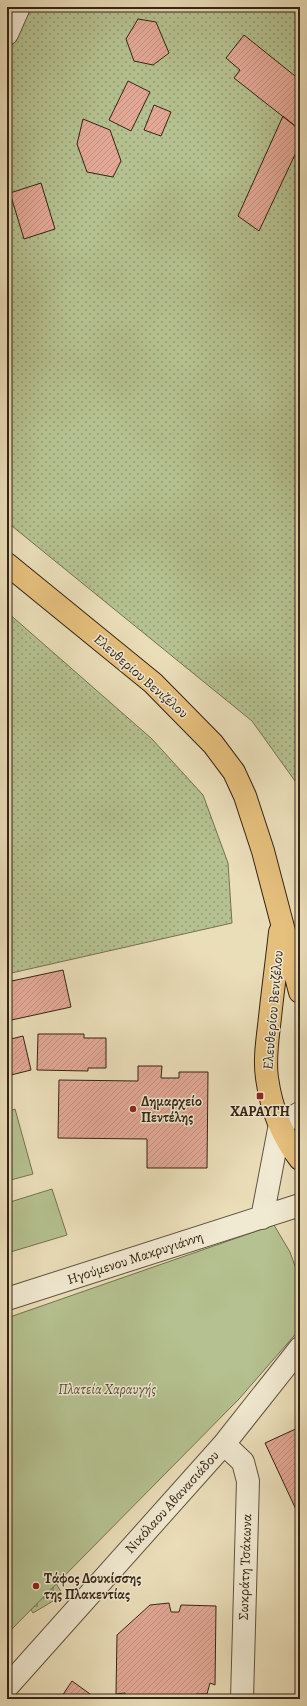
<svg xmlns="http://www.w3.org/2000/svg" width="307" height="1706" font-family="Alegreya,serif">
  <defs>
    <pattern id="grass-dots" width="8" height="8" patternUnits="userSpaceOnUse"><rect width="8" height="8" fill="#b5c190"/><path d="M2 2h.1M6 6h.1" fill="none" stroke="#949c75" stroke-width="1.8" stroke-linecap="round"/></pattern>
    <pattern id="cemetery-stones" width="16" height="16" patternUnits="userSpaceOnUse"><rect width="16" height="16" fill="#b5c190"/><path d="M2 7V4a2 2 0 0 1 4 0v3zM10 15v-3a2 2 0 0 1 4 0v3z" fill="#949c75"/></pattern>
    <pattern id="building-hatch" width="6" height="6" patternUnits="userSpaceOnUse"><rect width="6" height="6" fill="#e3a996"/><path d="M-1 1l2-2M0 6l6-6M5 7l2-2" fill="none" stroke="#c39181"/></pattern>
  </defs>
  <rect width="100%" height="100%" fill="#eadeb9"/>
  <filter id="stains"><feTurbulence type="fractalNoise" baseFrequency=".005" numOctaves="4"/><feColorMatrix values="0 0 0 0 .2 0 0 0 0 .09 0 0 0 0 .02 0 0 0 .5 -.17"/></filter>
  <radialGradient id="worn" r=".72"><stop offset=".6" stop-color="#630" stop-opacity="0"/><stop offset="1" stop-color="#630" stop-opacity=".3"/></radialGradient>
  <path fill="url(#grass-dots)" stroke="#747253" d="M7,7H300V788L252,721L7,522Z
    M7,612L152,739L203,795L228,863L232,923L7,974Z"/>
  <path fill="url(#cemetery-stones)" stroke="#747253" d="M43,1562L63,1595L33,1613L13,1579Z"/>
  <path fill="#b5c190" stroke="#747253" d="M15,1109L33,1174L7,1181V1112Z
    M52,1189L67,1235L7,1253V1203Z
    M274,1225L290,1252L300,1280V1329L239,1399L7,1634V1318Z"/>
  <path fill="url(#building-hatch)" stroke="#342316" d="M138,19L156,22L169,53L153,65L134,61L126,39Z
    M244,35L300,80V130L234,78L240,70L226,58Z
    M128,81L150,92L131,131L109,120Z
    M154,105L171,112L161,136L144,130Z
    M283,116L300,130V144L259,231L238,216Z
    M83,119L110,130L121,161L113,177L87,172L77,144Z
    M41,183L55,229L24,239L10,193Z
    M63,970L71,1007L7,1021V982Z
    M38,1034H84V1038H106V1068H88V1071L37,1070Z
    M23,1036L31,1070L7,1076V1040Z
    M138,1066H162L161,1078H179V1072H208L207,1168H147V1139L58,1138L59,1080L138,1081Z
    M300,1427V1518L265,1443Z
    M169,1603L171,1612H179L181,1605L216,1606L215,1685L210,1683L207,1694H196L193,1699H126L125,1693L116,1694L117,1635L150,1605Z
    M72,1681L97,1699H60Z"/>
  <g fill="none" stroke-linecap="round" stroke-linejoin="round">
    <defs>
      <path id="minor" d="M7,34L19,7
        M262,1218L280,1124L300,1113
        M7,1299L300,1205
        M224,1444L243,1462L248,1481L242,1699
        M7,1687L224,1444L300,1348"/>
      <path id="major" d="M7,564L153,683L213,744L234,772L245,796L263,851L300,992
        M280,932C277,960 273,989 270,1017C268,1037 264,1058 267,1078C271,1107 282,1136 300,1159"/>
    </defs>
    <use href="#minor" stroke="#62523f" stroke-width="24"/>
    <use href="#major" stroke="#342316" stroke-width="24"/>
    <use href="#minor" stroke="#f1ead2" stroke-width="22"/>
    <use href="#major" stroke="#e5bf7c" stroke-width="22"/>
  </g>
  <g fill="#8f2418" stroke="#f1ead2" stroke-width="1.5">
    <rect x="256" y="1092" width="8" height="8" rx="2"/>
    <circle cx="133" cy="1109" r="4"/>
    <circle cx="36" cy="1586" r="4"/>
  </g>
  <g text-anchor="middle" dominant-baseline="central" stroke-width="3" stroke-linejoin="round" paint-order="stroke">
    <g font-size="14" fill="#342316" stroke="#f1ead2">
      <text transform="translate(141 676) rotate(41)">Ελευθερίου Βενιζέλου</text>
      <text transform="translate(273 1010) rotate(-85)">Ελευθερίου Βενιζέλου</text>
      <text transform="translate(135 1258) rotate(-18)">Ηγούμενου Μακρυγιάννη</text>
      <text transform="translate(172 1502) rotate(-48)">Νικόλαου Αθανασιάδου</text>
      <text transform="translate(245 1567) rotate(-88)">Σωκράτη Τσάκωνα</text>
    </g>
    <g font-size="14" font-weight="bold" fill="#342316" stroke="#f1ead2" text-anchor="start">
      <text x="141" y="1101">Δημαρχείο<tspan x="141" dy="16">Πεντέλης</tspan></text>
      <text x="260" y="1111" text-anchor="middle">ΧΑΡΑΥΓΗ</text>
      <text x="44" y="1578">Τάφος Δουκίσσης<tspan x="44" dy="16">της Πλακεντίας</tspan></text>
    </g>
    <g font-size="14" font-style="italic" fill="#544a34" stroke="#f1ead2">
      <text x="107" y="1389">Πλατεία Χαραυγής</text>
    </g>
  </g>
  <rect width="307" height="1706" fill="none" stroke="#eadeb9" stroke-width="24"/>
  <rect x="8" y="8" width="291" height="1690" fill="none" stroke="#342316" stroke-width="2"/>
  <rect x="12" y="12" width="283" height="1682" fill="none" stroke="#342316"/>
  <rect width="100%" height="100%" filter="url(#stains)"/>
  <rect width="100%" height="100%" fill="url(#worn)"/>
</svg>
